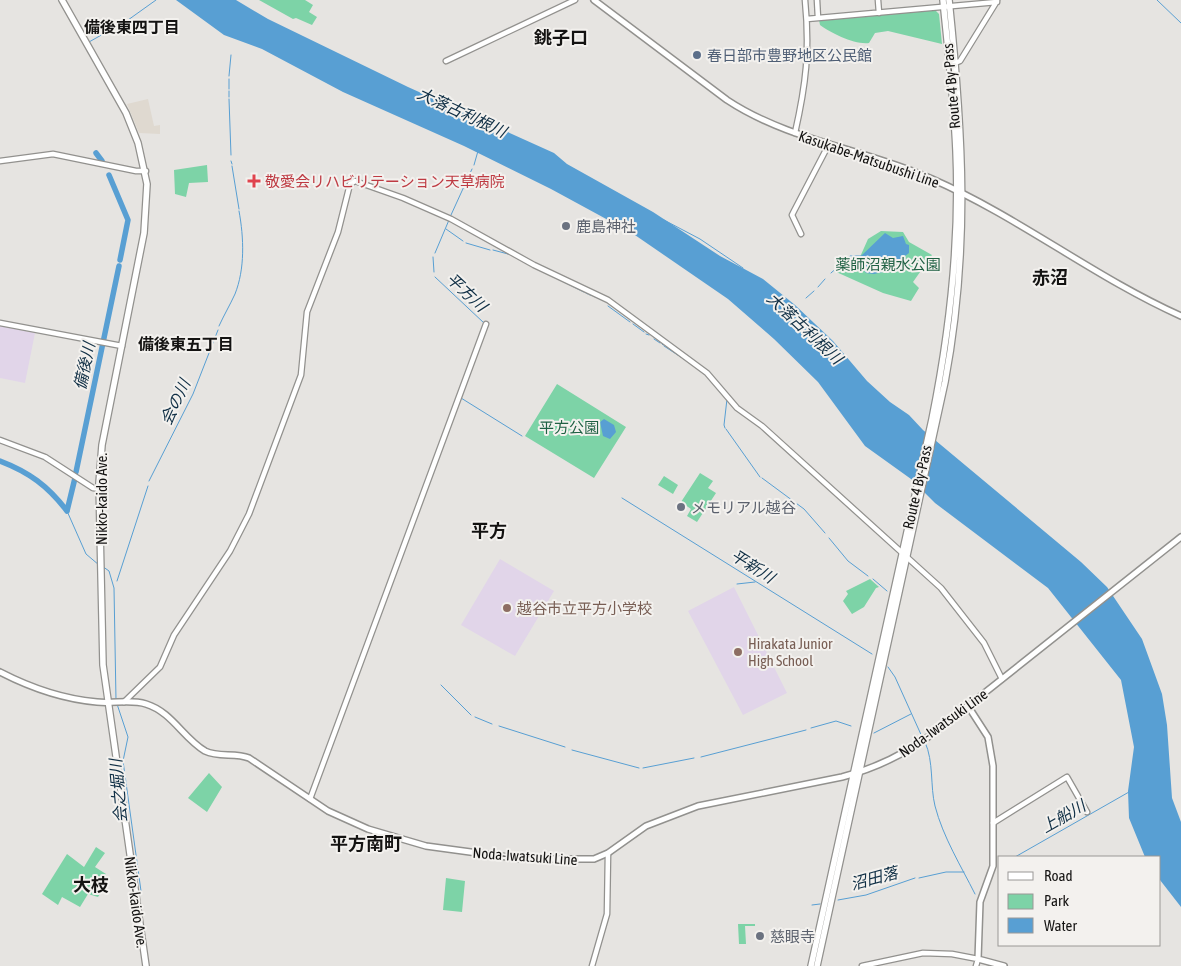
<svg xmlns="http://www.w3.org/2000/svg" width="1181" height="966" font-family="'Asap Condensed','Noto Sans JP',sans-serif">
  <rect width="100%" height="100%" fill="#e6e4e1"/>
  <path fill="#dfd9d0" d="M148,99L154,126L160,125V134L139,133L127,104Z"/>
  <path fill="#e1d5e9" d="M0,326L35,333L25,383L0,378Z
    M500,559L554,591L515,656L461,625Z
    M734,587L787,693L743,715L688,611Z"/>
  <path fill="#7dd3a7" d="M259,0H305L313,5L309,12L317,17L312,25L296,18L293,19Z
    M935,10L939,14L942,44L888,31L875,33L869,43C855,45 831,33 820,25L819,20Z
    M207,165L208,182L189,183L186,197L175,194L174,170Z
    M881,231L903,232L909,242L932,255L913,282L919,288L911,301L883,293L834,271L850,257H860L868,239Z
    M557,384L626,427L594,478L525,436Z
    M700,473L713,481L708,488L716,493L697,522L687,516L691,509L681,502Z
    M664,476L678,485L673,494L658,485Z
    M870,579L879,587L876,588L864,607L852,614L843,601L848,594L846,591Z
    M209,773L222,787L207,812L188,798Z
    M96,847L105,853L95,867L106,874L101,879L107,883L98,897L88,894L80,907L62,897L58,905L42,894L67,854L84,867Z
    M446,878L465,881L462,912L443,910Z
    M738,924H755V926H745L746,944H739Z"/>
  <path fill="#589fd3" d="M176,0H236L268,19L408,87L554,153L567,164L653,212L720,256L763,279L795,305L833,341L867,381L890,402L909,415L923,430L1081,562L1107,587L1142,639L1162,694L1167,725L1172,798L1181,822V907L1160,880V857H1145L1129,818L1128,791L1134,747L1121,680L1048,588L935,503L911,479L865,446L818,382L774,339L728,299L632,233L551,189L464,146L343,92L262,49L224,35Z
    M885,233L893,238L903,236L906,244L909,245V253L896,263L892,270L874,274L866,273L860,265L861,256Z
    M604,419L614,425L616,432L610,439L603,436L600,422Z"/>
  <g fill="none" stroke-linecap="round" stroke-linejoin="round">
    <path stroke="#589fd3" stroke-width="1" d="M1157,0L1181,23
      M89,42L128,20L156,0
      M229,76L231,55
      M229,79V89
      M229,91V97
      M229,99L231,155
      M231,161L232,164
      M474,165L478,151
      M232,166L239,209
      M451,215L472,169
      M664,220L700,239L743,268
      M446,229L463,241
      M466,243L490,250
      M493,250L508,254
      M435,253L449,220
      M433,257L434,272
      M831,273L850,256H861
      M435,277L484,323
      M558,279L584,292
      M818,287L825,279
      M586,293L588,294
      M590,295H592
      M593,296L600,299
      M806,298L814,291
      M602,300L605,301
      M608,306L630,322
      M633,324L644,332
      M219,326C224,315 230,305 235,294C245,269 244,238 239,211
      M646,334L649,335
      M654,339L660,343
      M662,344L663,345
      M664,346L693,365
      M461,398L522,436
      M725,428L724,425L727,399
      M726,429L760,477
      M762,478L804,509L825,533
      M149,481L193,394L218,330
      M622,498L872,654
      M67,511L86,554L99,565
      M829,538L848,561L868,576
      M102,566L109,571L114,588L116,700
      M873,579L887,591
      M117,581L148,486
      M737,584L755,582
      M888,667L895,677L923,739
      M441,685L471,715
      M117,704L128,737L123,761L141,891
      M475,717L492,724
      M499,726L565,747
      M811,728L836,721L851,726
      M874,733L911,714
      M925,742C934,762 930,786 935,806C943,837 961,866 975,894
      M572,750L639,768
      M701,757L806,730
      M643,768L694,758
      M1015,857L1129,792
      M919,878L946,872H964
      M838,900L866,895L915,878
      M812,905L820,904"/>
    <path stroke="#589fd3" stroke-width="5.5" d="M96,153L102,161
      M109,175L128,220L120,260
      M0,461C29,472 48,486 67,511
      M76,472L119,266
      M67,511L75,478"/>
    <defs>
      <path id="tertiary" d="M817,0L818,18
        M878,0L879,13
        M807,19L997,2
        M446,61L575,0
        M955,63L960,61L997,1
        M795,133C806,84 810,51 805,0
        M0,161L53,154L136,171H146
        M801,234L792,215L794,211L829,144
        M0,323L122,346
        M0,440L45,457L93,488L100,489
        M124,702L160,667L174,635L230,551L249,514L301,375L307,312L338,232L350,184L355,181L403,198L451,219L534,265L608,300L707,373L737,408L762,426L941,588L984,643L1002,679
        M310,799L486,324
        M993,823L1067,777L1087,812
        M592,966L607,914L608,853
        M862,966L923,953L952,954L978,959L976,966"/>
      <path id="secondary" d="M968,706L988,737L993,766V866L980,902L978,959L1004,966"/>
      <path id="primary" d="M594,0L727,100C789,141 865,149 932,179C1019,217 1094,277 1181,316
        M0,672C31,688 62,699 97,702C113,704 130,699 146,704C172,712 183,738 205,751C219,758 235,752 249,758L328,811L368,829L426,846L522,859H594L608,853L646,826L698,806L842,777C878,768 909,752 939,729L1181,537"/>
      <path id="trunk" d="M62,0L126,113L138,143L147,184L144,233L102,445L99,483L103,665L146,966
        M811,966L932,419C950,330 960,242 956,151C954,101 948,50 943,0
        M817,966L945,382C970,249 963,134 949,0"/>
    </defs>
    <use href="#tertiary" stroke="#92918e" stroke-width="7"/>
    <use href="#secondary" stroke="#92918e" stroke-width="8"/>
    <use href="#primary" stroke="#92918e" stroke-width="8"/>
    <use href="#trunk" stroke="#92918e" stroke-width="8"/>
    <use href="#tertiary" stroke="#fff" stroke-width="4.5"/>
    <use href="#secondary" stroke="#fff" stroke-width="5"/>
    <use href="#primary" stroke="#fff" stroke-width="5"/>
    <use href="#trunk" stroke="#fff" stroke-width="5.5"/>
  </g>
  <circle fill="#5c6f8a" stroke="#f3f1ee" stroke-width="2" cx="697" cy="55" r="5"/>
  <path fill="#e0444e" stroke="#f3f1ee" stroke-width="2" d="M251.5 173.5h5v5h5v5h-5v5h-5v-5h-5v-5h5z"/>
  <g fill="#6b7280" stroke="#f3f1ee" stroke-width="2">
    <circle cx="566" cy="226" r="5"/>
    <circle cx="681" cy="507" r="5"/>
    <circle cx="760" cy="936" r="5"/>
  </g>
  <g fill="#8d6e63" stroke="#f3f1ee" stroke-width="2">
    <circle cx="507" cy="608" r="5"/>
    <circle cx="738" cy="652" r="5"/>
  </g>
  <g text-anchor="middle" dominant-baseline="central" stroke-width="4" stroke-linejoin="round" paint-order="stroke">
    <g font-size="15" fill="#4e5e75" stroke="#f3f1ee" text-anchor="start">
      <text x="707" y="55">春日部市豊野地区公民館</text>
    </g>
    <g font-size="15" fill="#141312" stroke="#f3f1ee">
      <text transform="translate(951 86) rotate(-95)">Route 4 By-Pass</text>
      <text transform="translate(869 159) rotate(19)">Kasukabe-Matsubushi Line</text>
      <text transform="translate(917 487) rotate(-77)">Route 4 By-Pass</text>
      <text transform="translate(101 499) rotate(-90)">Nikko-kaido Ave.</text>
      <text transform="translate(943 723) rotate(-36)">Noda-Iwatsuki Line</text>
      <text transform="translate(525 856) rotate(4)">Noda-Iwatsuki Line</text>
      <text transform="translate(136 902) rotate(82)">Nikko-kaido Ave.</text>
    </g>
    <g font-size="15" fill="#be3a42" stroke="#f3f1ee" text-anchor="start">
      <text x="265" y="181">敬愛会リハビリテーション天草病院</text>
    </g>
    <g font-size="15" fill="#5b616d" stroke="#f3f1ee" text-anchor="start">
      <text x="576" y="226">鹿島神社</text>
      <text x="691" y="507">メモリアル越谷</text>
      <text x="770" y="936">慈眼寺</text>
    </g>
    <g font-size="15" fill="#206144" stroke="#f3f1ee">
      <text x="888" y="264">薬師沼親水公園</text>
      <text x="569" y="427">平方公園</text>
    </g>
    <g font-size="15" fill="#785e54" stroke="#f3f1ee" text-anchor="start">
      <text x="517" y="608">越谷市立平方小学校</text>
      <text x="748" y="643">Hirakata Junior<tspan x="748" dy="17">High School</tspan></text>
    </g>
    <g font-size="16" font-weight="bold" fill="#141312" stroke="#f3f1ee">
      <text x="132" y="27">備後東四丁目</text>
      <text x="186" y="344">備後東五丁目</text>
    </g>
    <g font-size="16" font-style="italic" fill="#102f45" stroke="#f3f1ee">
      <text transform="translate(462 112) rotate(25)">大落古利根川</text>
      <text transform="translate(467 292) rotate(43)">平方川</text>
      <text transform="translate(805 328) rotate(43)">大落古利根川</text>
      <text transform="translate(84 366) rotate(-78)">備後川</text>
      <text transform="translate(175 402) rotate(-65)">会の川</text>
      <text transform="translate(753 566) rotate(32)">平新川</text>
      <text transform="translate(118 791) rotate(-95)">会之堀川</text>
      <text transform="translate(1063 816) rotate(-30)">上船川</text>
      <text transform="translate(874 878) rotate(-15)">沼田落</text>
    </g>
    <g font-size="18" font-weight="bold" fill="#141312" stroke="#f3f1ee">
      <text x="561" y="37">銚子口</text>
      <text x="1050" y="277">赤沼</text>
      <text x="489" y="530">平方</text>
      <text x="366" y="843">平方南町</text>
      <text x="91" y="884">大枝</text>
    </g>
  </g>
  <rect x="998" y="856" width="162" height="90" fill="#f3f1ee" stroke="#9a9896"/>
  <rect x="1008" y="872" width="25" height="8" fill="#ffffff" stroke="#9a9896"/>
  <text x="1044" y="881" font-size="15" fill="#141312">Road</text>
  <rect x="1008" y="894" width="25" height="15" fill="#7dd3a7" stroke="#9a9896"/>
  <text x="1044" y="906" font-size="15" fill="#141312">Park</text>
  <rect x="1008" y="918" width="25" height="15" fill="#589fd3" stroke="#9a9896"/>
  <text x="1044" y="931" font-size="15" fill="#141312">Water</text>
</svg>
